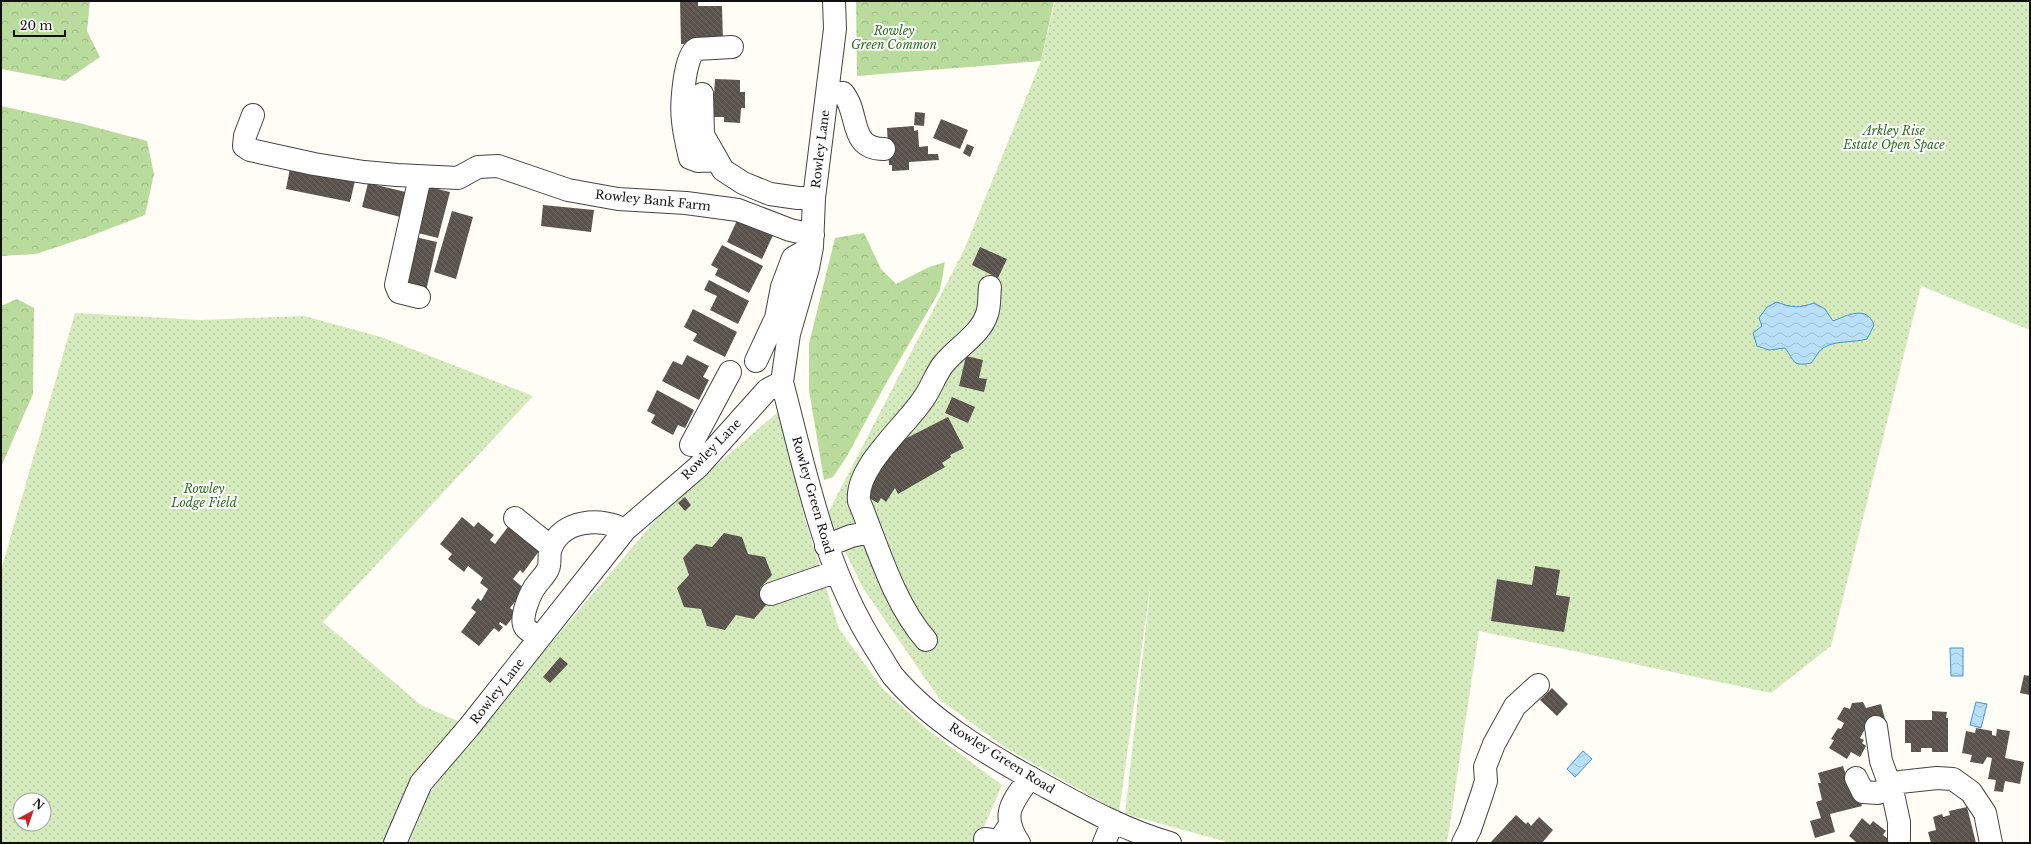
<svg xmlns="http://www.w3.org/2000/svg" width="2031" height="844" font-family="'Libre Baskerville',serif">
  <defs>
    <pattern id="grass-dots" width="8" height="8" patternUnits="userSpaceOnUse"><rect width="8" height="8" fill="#d5ebbd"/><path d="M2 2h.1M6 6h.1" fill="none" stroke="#b6c8a1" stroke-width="1.8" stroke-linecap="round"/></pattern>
    <pattern id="forest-crowns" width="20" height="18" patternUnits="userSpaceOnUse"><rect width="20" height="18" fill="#b9dc9c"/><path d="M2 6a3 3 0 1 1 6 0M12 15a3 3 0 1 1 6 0" fill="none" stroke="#9ebc85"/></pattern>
    <pattern id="water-waves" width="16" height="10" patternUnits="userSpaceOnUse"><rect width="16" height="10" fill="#b9e0f7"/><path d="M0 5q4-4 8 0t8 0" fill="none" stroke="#9ebfd3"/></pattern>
    <pattern id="building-back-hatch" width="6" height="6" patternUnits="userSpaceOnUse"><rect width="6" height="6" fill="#5a524d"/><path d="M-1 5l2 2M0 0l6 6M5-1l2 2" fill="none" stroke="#6d6662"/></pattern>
  </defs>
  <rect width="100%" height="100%" fill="#fffdf5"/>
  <path fill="url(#grass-dots)" fill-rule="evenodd" d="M1055,1H2030V330L1921,286L1831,646L1771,693L1479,631L1447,843H1231L1125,814L1151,582L1119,812L1006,748L940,700L863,588L827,515L964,250L1041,61Z
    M75,313L200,320L304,316L381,337L533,396L323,622L421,705L460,722L386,843H1V570ZM20,800H44V824H20Z
    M778,412L805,519L839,629L883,689L928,730L1002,785L977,843H409L429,794L477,730L665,509Z"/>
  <path fill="url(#forest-crowns)" d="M1,1H90L87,31L100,57L65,81L1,69Z
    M856,1H1054L1041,61L857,76Z
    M1,106L83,124L147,141L154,174L145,215L93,235L36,254L1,256Z
    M864,233L881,269L896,284L927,268L945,262L940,290L884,387L847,456L833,477L824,480L809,390V344L835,238Z
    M17,299L34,308L33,394L1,467V306Z"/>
  <path fill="url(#water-waves)" stroke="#3f96cf" d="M1777,302C1792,308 1799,308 1814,303L1825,309L1833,321C1848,315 1867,305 1874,325L1867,339C1853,343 1835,340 1823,348C1818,351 1815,359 1811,363C1792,367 1795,361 1785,348L1769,350L1757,346L1753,333L1762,326L1759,318L1767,307Z
    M1950,648H1963V676H1951Z
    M1976,702L1987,704L1981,728L1970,725Z
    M1583,751L1592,759L1575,777L1567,769Z"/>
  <path fill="url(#building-back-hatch)" d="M680,1H698V6H722L723,43L681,44Z
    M715,79L740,80V92H745V108H741L740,123L724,122V117H710L711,94H714Z
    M915,112L925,113L924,126L914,125Z
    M941,119L968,130L960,149L933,138Z
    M914,126V131L918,130L919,147L928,146V154H938L939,160L909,162V170L892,171V165H889L887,128Z
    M967,144L974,147L970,157L963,153Z
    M290,168L355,181L350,202L286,189Z
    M368,183L414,194L408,219L362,207Z
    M425,186L450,192L438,238L414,232Z
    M543,205L594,210L591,232L541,226Z
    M452,211L473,217L456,279L434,272Z
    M739,216L774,233L762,259L727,242Z
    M411,236L437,242L426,291L399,285Z
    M722,245L763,266L749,293L715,275L718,269L711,265Z
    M980,247L1007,259L998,278L972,265Z
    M709,280L749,301L738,324L710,310L717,296L704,290Z
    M693,309L737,332L725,357L693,341L697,334L684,327Z
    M687,355L709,366L703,377L709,380L699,400L662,381L673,361L682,365Z
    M966,356L983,360L979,378L987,379L984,392L959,386Z
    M657,390L694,410L685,428L678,425L673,435L651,423L655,415L647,411Z
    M952,397L975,407L968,423L945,413Z
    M948,417L964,448L950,455L951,457L942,463L945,467L898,494L895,488L886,502L881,498L878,503L860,493L882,463L890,458L887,453L891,446Z
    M685,497L691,505L685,511L678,503Z
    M462,517L474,527L478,522L494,535L490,540L495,544L511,523L542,547L523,573L520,570L513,579L525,589L510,608L516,613L506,626L500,622L499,624L503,627L499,632L494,628L479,646L461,632L476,612L471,608L478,598L481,601L488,589L480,583L483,578L468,566L464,572L448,559L452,554L440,544Z
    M724,533L742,537L748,554L765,557L772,575L760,588L766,605L754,619L736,615L725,630L707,626L701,609L684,607L677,588L689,575L683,558L696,544L712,547Z
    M1535,566L1560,570L1556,595L1570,597L1564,632L1491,621L1497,579L1532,585Z
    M560,657L568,664L550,683L543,677Z
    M2024,675L2030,676V695L2020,693Z
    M1552,688L1568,704L1557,716L1540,700Z
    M1863,702L1866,708L1881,704L1886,723L1867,725L1860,738L1864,740L1862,743L1866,746L1860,757L1851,752L1847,759L1829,748L1834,740L1831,739L1838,728L1841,729L1844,723L1837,719L1844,707L1850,709L1852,703Z
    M1932,711L1947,712L1946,718H1948V752H1932V748H1921V752H1911V743H1905V720H1932Z
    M1976,728L1992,731V735L1996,736L1997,729L2010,731L2005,758L2024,762L2020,784L2005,781L2003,792L1994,791L1996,780L1988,779L1992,758L1987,757L1983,764L1970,762L1972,755L1962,753L1966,731L1975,733Z
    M1843,766L1846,775L1858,791L1862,806L1830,814L1835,832L1815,838L1810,821L1821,818L1816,802L1822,800L1818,783H1821L1818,773Z
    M1967,807L1976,843H1931L1928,832L1936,830L1933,817L1942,814L1943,817L1950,815L1949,811Z
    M1516,815L1526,824L1528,822L1531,826L1539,817L1553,830L1542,843H1490Z
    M1862,818L1870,825L1873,821L1886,831L1883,835L1893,843H1857L1849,836Z"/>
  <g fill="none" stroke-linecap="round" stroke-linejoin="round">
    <defs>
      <path id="minor" d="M828,91L843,93C860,113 848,149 884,149
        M702,94L703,135L723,170L743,183L770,194L798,198H814
        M253,115L245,136L244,146L250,150L314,164L364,172L397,175L458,178L478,167L498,166L568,190L618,199L686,203L738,210L790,230L813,235
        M717,160L698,161L690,158C687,145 684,133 683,121C681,107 684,56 696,49L732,47
        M419,297L399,292L396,285L420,177
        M756,361L776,318L782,287L793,258L812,247
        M782,382C806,474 824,568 876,649C882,658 887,668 893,676C931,721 987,754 1038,782C1080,805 1123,830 1170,843
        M691,445L730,372
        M515,518L551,547
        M826,546L851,536L871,532
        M771,594L835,572
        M539,638C535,635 528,631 525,627C519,618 531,591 537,584C540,580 546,574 548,569C551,563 548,555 551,548C562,519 602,517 625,530
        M926,640C894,604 877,545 859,501C855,467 906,426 924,398C931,388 935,376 942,366C955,348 980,336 987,314C990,306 989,295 990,287
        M1876,727L1881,761L1893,794L1899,822V839
        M1856,778L1863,792L1878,793L1900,782L1937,778L1953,779L1971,792L1985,813L1991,843
        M985,839L999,841L1010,825
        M395,843L421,783L469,727L625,530L698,467L767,390L782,382L789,334L808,268L812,247L814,198L835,29L834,1
        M1019,843C1000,814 1012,803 1030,777
        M1104,843L1113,821
        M1463,843L1470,829L1482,794L1486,781L1485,767L1494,744L1515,706L1538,685"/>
    </defs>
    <use href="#minor" stroke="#444" stroke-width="24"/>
    <use href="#minor" stroke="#fff" stroke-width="22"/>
  </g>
  <g text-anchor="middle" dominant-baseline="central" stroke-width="4" stroke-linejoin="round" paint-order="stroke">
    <g font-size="12" font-style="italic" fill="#2f6b1f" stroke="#fff">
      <text x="894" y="30">Rowley<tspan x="894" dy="14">Green Common</tspan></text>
      <text x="1894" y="130">Arkley Rise<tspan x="1894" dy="14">Estate Open Space</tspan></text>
      <text x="204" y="488">Rowley<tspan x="204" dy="14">Lodge Field</tspan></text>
    </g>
    <g font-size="12" fill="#111" stroke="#fff">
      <text transform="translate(820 149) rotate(-83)">Rowley Lane</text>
      <text transform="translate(653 200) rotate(6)">Rowley Bank Farm</text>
      <text transform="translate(711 449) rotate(-46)">Rowley Lane</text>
      <text transform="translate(813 495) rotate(74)">Rowley Green Road</text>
      <text transform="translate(497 691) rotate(-52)">Rowley Lane</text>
      <text transform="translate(1002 758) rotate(32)">Rowley Green Road</text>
    </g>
  </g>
  <rect width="2031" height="844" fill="none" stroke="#111111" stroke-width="4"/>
  <g transform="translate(32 812) rotate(40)"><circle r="19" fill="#ffffff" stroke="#a0a0a0"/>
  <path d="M0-3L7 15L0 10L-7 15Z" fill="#c4262e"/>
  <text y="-6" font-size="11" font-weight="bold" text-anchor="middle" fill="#111111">N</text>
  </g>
  <path d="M14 30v6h51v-6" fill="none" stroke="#111111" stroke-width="2"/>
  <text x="20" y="30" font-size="12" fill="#111111" stroke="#ffffff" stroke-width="3" paint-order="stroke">20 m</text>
</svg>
